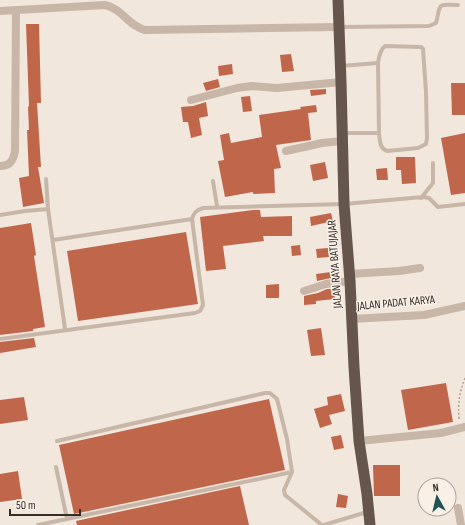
<svg xmlns="http://www.w3.org/2000/svg" width="465" height="525" font-family="'Sofia Sans Condensed',sans-serif">
  <rect width="100%" height="100%" fill="#f1e7dc"/>
  <path fill="#c0664b" d="M26,24H39L41,103H37L41,167H38L44,203L23,207L19,178L29,176L27,130H29L28,107L29,106Z
    M291,54L294,71L282,72L280,55Z
    M232,64L233,74L219,76L218,66Z
    M218,79L220,87L206,91L203,83Z
    M451,83H465V115H452Z
    M326,89V94L311,96L310,90Z
    M250,96L252,111L243,112L241,97Z
    M206,102L208,116L199,118L202,135L191,138L188,122H183L181,107L193,106Z
    M316,105L317,112L308,113L311,140L276,145L281,168L274,169L275,193L253,194V192L225,197L218,161L224,160L220,135L229,133L231,143L262,137L259,115L301,109L300,107Z
    M465,133V193L451,195L441,138Z
    M396,157H415L416,183L402,184L401,170H396Z
    M325,162L328,178L313,181L310,165Z
    M387,168L388,180H377L376,169Z
    M253,210H260L261,217L292,216V236H263L264,241L223,246L226,269L206,271L200,217Z
    M331,213L333,221L311,226L310,217Z
    M31,223L36,255L34,256L45,327L33,329V331L0,335V228Z
    M186,232L198,304L78,321L67,251Z
    M300,245L301,255L292,256L291,246Z
    M328,248L329,257L317,258L316,249Z
    M331,272V278L317,281L316,274Z
    M279,284V298H266V285Z
    M327,289H334L335,299L316,301V304L304,305V296L318,293Z
    M321,328L325,355L311,356L307,330Z
    M34,338L36,347L0,353V342Z
    M446,383L453,422L408,430L401,390Z
    M341,394L345,411L329,415L332,424L320,428L314,409L328,405L327,397Z
    M24,397L28,420L0,424V400Z
    M269,399L285,470L74,514L59,445Z
    M341,435L344,448L334,450L331,437Z
    M373,465H400V496H374Z
    M18,471L22,499L0,502V474Z
    M240,486L249,525H77L76,521Z
    M338,494L348,496L346,508L336,507Z"/>
  <g fill="none" stroke-linecap="round" stroke-linejoin="round">
    <path stroke="#b4a193" stroke-width="1.5" stroke-dasharray="2 2" stroke-linecap="butt" d="M459,419C458,402 459,394 465,378"/>
    <path stroke="#c8b7a9" stroke-width="4" d="M341,27L429,26L436,23C441,4 436,4 458,5
      M378,63C379,57 380,50 385,46L421,47L423,49L426,92L427,138L426,144L418,148L387,151C379,148 380,140 379,133
      M341,66L378,63L379,133H343
      M46,179L48,209L65,329
      M213,181L217,206
      M421,198L433,183V163
      M0,215L25,211L48,209
      M53,240L192,219
      M0,339L195,313L200,311L203,305L192,219C194,212 197,210 203,208L344,204L423,197L429,198L438,207L465,204
      M57,441L265,393H270L277,399L287,439L292,472
      M56,467L67,519
      M38,525L292,472L284,490L285,495L322,525
      M324,525L367,512"/>
    <path stroke="#c8b7a9" stroke-width="8" d="M0,11L105,5C123,9 128,26 145,30L338,27
      M191,100L237,88L252,86L277,88L341,82
      M286,151L322,143L342,141
      M0,166C10,166 13,161 15,151L16,11
      M349,274L399,271L420,268
      M304,291L326,284L350,281
      M351,319L424,315L465,306
      M359,441L441,433L465,427
      M458,508L461,525"/>
    <path stroke="#66554d" stroke-width="11" d="M338,0L341,82L344,204L350,281L354,367L359,441L367,494L370,525"/>
  </g>
  <g text-anchor="middle" dominant-baseline="central" stroke-width="3" stroke-linejoin="round" paint-order="stroke">
    <g font-size="12" fill="#362c28" stroke="#f9f1e8">
      <text transform="translate(335 264) rotate(-94)">JALAN RAYA BATUJAJAR</text>
      <text transform="translate(396 303) rotate(-5)">JALAN PADAT KARYA</text>
    </g>
  </g>
  <g transform="translate(437 497) rotate(352)"><circle r="19" fill="#f9f1e8" stroke="#aba29b"/>
  <path d="M0-3L7 15L0 10L-7 15Z" fill="#205255"/>
  <text y="-6" font-size="11" font-weight="bold" text-anchor="middle" fill="#362c28">N</text>
  </g>
  <path d="M10 509v6h70v-6" fill="none" stroke="#362c28" stroke-width="2"/>
  <text x="16" y="509" font-size="12" fill="#362c28" stroke="#f9f1e8" stroke-width="3" paint-order="stroke">50 m</text>
</svg>
